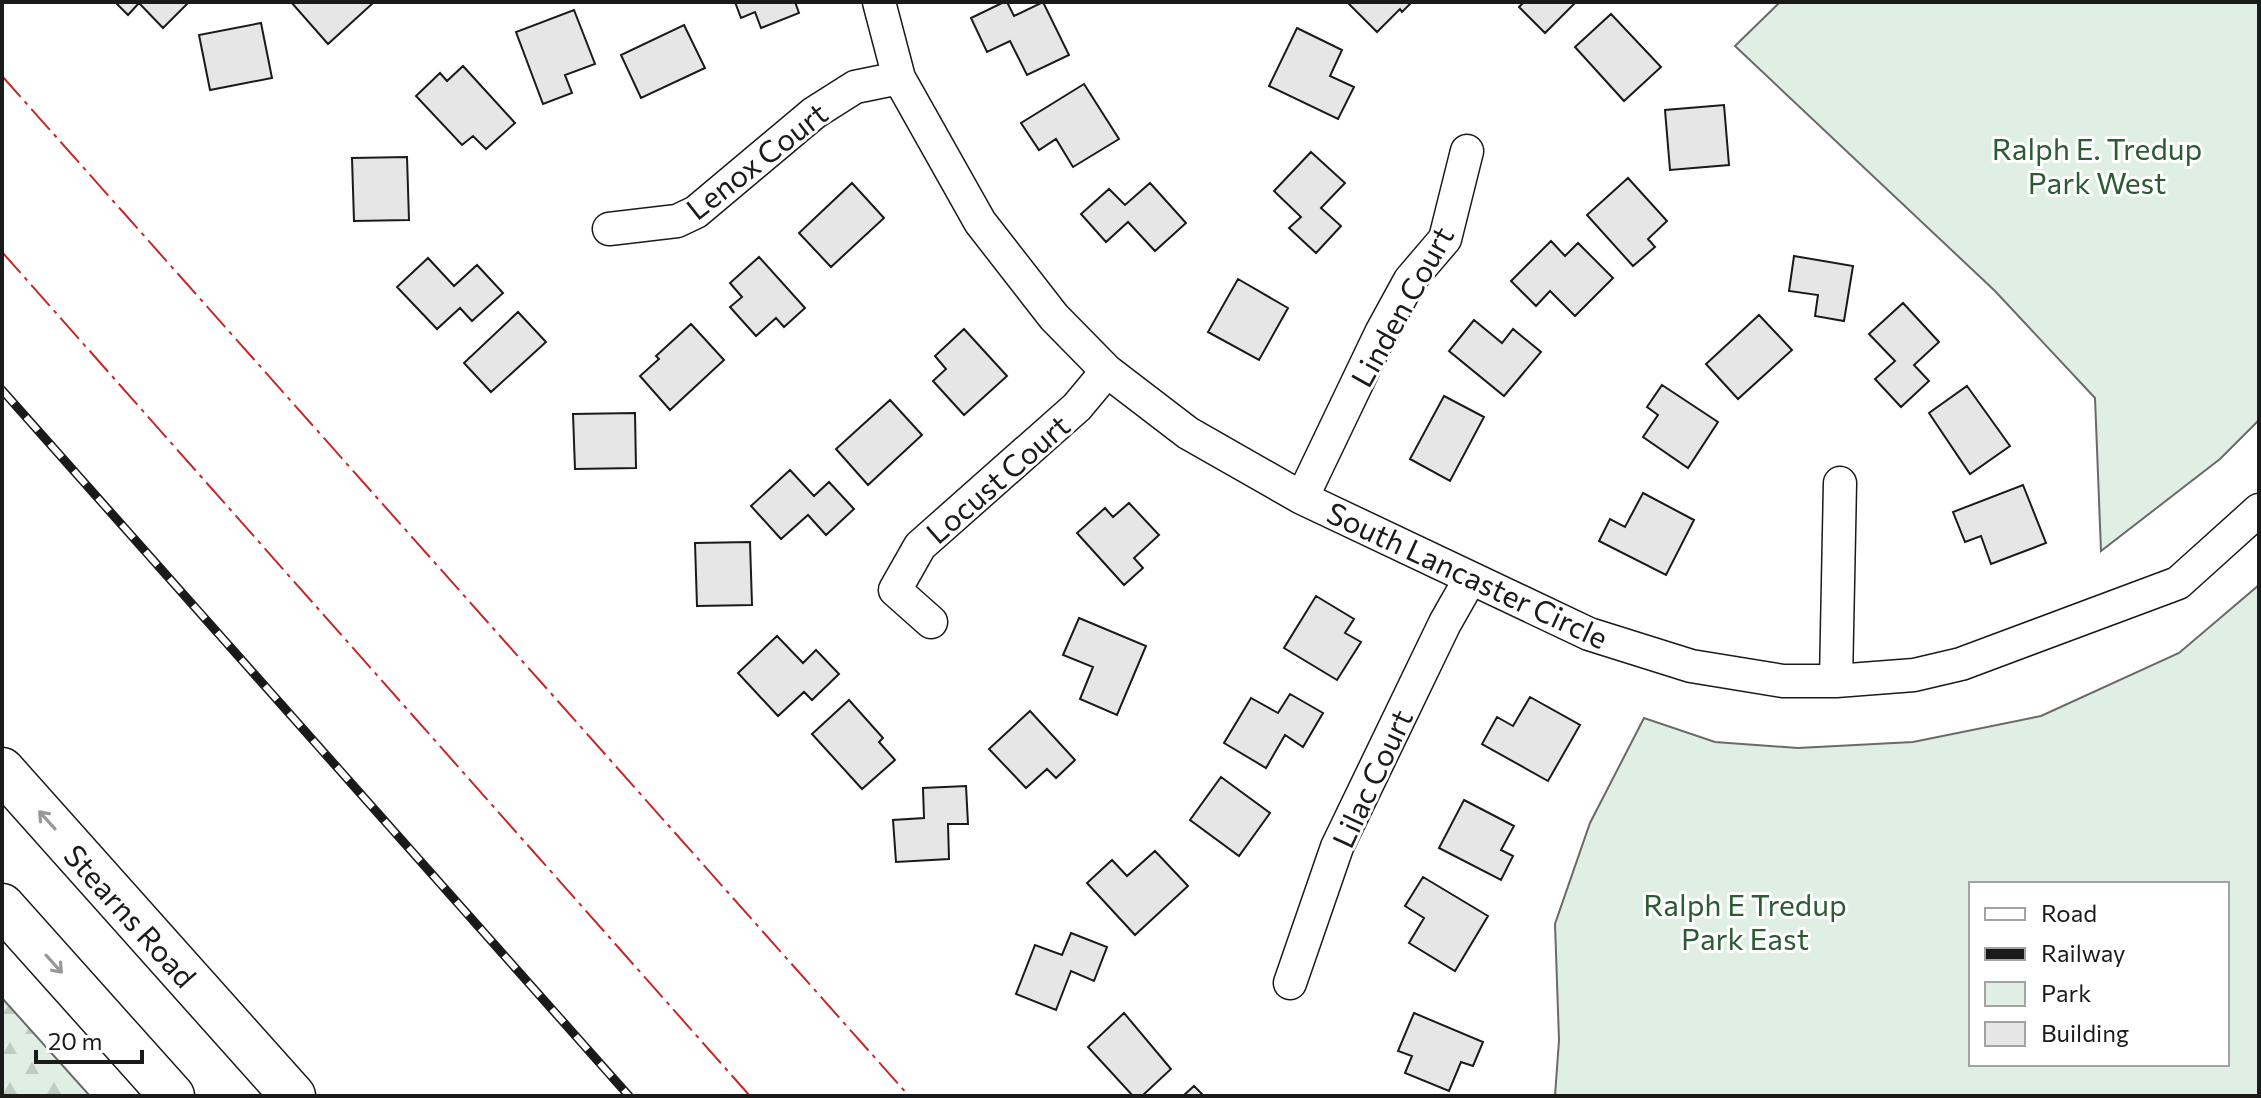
<svg xmlns="http://www.w3.org/2000/svg" width="2261" height="1098" font-family="Commissioner,sans-serif">
  <defs>
    <pattern id="forest-firs" width="22" height="20" patternUnits="userSpaceOnUse" patternTransform="scale(2)"><rect width="22" height="20" fill="#e0efe3"/><path d="M5 1l3.5 6h-7zM16 11l3.5 6h-7z" fill="#c0ccc2"/></pattern>
  </defs>
  <rect width="100%" height="100%" fill="#fff"/>
  <path fill="url(#forest-firs)" stroke="#6a6a6a" stroke-width="2" d="M2,998L90,1096H2Z"/>
  <path fill="#e0efe3" stroke="#6a6a6a" stroke-width="2" fill-rule="evenodd" d="M1780,2H2259V420L2220,459L2101,551L2095,398L1995,291L1735,46Z
    M2259,585V1096H1555L1559,1040L1555,924L1590,823L1644,718L1715,742L1798,748L1913,742L2041,716L2179,653ZM1971,884H2227V1064H1971Z"/>
  <path fill="#e6e6e6" stroke="#1a1a1a" stroke-width="2" d="M115,2H189L163,28L139,3L128,15Z
    M291,2H372L373,3L328,44Z
    M735,2H795L799,13L761,28L755,12L741,18Z
    M1004,2H1007L1014,16L1043,2L1069,55L1027,75L1010,41L987,52L971,18Z
    M1347,2H1412L1402,12L1400,9L1377,32Z
    M1524,2H1576L1545,33L1519,7Z
    M574,10L595,64L565,75L572,93L543,104L516,32Z
    M1611,14L1661,67L1624,101L1575,47Z
    M261,23L272,78L210,90L199,35Z
    M684,25L705,68L641,98L621,55Z
    M1297,28L1342,50L1330,76L1354,87L1338,119L1269,86Z
    M463,66L515,123L486,149L473,136L462,145L416,96L440,73L447,81Z
    M1084,84L1119,139L1073,167L1056,139L1039,150L1021,123Z
    M1724,105L1729,165L1670,170L1665,110Z
    M1311,152L1345,183L1321,208L1341,226L1316,253L1289,228L1301,217L1274,191Z
    M407,157L409,220L354,221L352,158Z
    M1628,178L1667,221L1648,239L1655,247L1633,266L1587,215Z
    M852,183L884,218L831,267L799,233Z
    M1150,183L1186,223L1155,251L1128,222L1106,242L1081,214L1109,189L1125,205Z
    M1551,241L1565,256L1578,243L1613,278L1575,316L1550,291L1536,306L1511,281Z
    M1794,256L1853,266L1844,321L1815,316L1818,295L1789,291Z
    M759,257L805,308L784,327L776,318L756,336L730,307L742,297L730,283Z
    M428,258L454,286L477,265L503,293L472,321L460,308L437,329L397,287Z
    M1238,279L1288,308L1259,360L1208,332Z
    M1903,303L1939,342L1914,365L1929,381L1901,407L1875,379L1895,361L1869,334Z
    M518,312L546,342L491,392L464,363Z
    M1759,315L1792,350L1738,399L1706,364Z
    M1474,320L1502,343L1513,329L1541,352L1504,396L1449,351Z
    M691,324L724,360L670,410L640,376L659,359L656,356Z
    M964,329L1007,376L964,415L933,381L946,369L935,356Z
    M1662,385L1718,422L1688,468L1643,437L1658,415L1647,407Z
    M1967,386L2010,446L1970,474L1929,413Z
    M1444,396L1484,417L1450,481L1410,459Z
    M890,400L922,435L868,485L836,449Z
    M635,413L636,468L575,469L573,414Z
    M790,470L814,496L829,482L854,509L826,535L808,515L781,539L751,506Z
    M2023,485L2046,543L1991,564L1981,536L1965,542L1953,512Z
    M1643,493L1694,520L1666,575L1599,541L1610,519L1625,527Z
    M1129,503L1159,535L1134,558L1143,568L1124,585L1077,533L1105,508L1113,517Z
    M750,542L752,605L697,606L695,543Z
    M1316,596L1354,619L1345,633L1361,642L1337,680L1284,648Z
    M1079,618L1146,646L1117,715L1080,699L1093,667L1063,655Z
    M777,636L803,663L816,650L839,674L812,700L804,692L778,716L738,673Z
    M1290,694L1323,713L1303,747L1285,735L1266,768L1224,743L1251,698L1278,713Z
    M1530,697L1580,725L1548,781L1482,744L1497,717L1513,726Z
    M849,700L883,738L879,742L895,760L862,789L812,734Z
    M1030,711L1075,760L1056,778L1047,769L1026,788L989,749Z
    M1221,777L1270,813L1239,856L1190,820Z
    M966,786L968,824H948L949,859L896,862L893,820L924,818L923,788Z
    M1464,800L1514,826L1501,850L1513,856L1501,880L1439,848Z
    M1155,851L1188,886L1135,935L1087,883L1112,860L1127,876Z
    M1423,877L1488,916L1455,971L1409,943L1424,918L1405,906Z
    M1071,933L1107,947L1094,981L1071,971L1056,1010L1016,994L1035,945L1062,955Z
    M1124,1013L1171,1069L1142,1096H1133L1088,1047Z
    M1414,1013L1483,1042L1473,1066L1461,1062L1449,1091L1405,1073L1412,1056L1398,1051Z
    M1194,1086L1204,1096H1183Z"/>
  <g fill="none" stroke-linecap="round" stroke-linejoin="round">
    <defs>
      <path id="minor" d="M879,2L899,78L980,222L1054,317L1107,371L1188,433L1302,498L1589,634L1691,666L1783,681H1836L1914,675L1961,664L2178,583L2259,510
        M609,229L677,221L696,212L814,113L855,87L899,78
        M1302,498L1381,333L1410,280L1445,239L1467,151
        M931,622L895,590L920,546L1077,407L1107,371
        M1836,681L1840,483
        M1290,983L1337,847L1445,623L1470,579"/>
      <path id="secondary" d="M2,770L293,1096
        M2,906L172,1096"/>
    </defs>
    <use href="#minor" stroke="#1a1a1a" stroke-width="35"/>
    <use href="#secondary" stroke="#1a1a1a" stroke-width="47"/>
    <use href="#minor" stroke="#fff" stroke-width="32"/>
    <use href="#secondary" stroke="#fff" stroke-width="44"/>
    <defs>
      <path id="rail" d="M2,390L629,1096"/>
    </defs>
    <use href="#rail" stroke="#1a1a1a" stroke-width="9"/>
    <use href="#rail" stroke="#fff" stroke-width="6" stroke-dasharray="18" stroke-linecap="butt"/>
    <path stroke="#c62828" stroke-width="2" stroke-dasharray="28 6 4 6" stroke-linecap="butt" d="M2,76L909,1096
      M2,252L750,1096"/>
  </g>
  <defs><path id="oneway-shaft" d="M-6 0H5M1.5-3L5.5 0L1.5 3" fill="none" stroke-width="1.6" stroke-linecap="round" stroke-linejoin="round" transform="scale(2)"/></defs>
  <g stroke="#989898">
    <use href="#oneway-shaft" transform="translate(47 820) rotate(-132)"/>
    <use href="#oneway-shaft" transform="translate(54 964) rotate(48)"/>
  </g>
  <g text-anchor="middle" dominant-baseline="central" stroke-width="6" stroke-linejoin="round" paint-order="stroke">
    <g font-size="30" fill="#2b5a34" stroke="#fff">
      <text x="2097" y="147">Ralph E. Tredup<tspan x="2097" dy="34">Park West</tspan></text>
      <text x="1745" y="903">Ralph E Tredup<tspan x="1745" dy="34">Park East</tspan></text>
    </g>
    <g font-size="30" fill="#1a1a1a" stroke="#fff">
      <text transform="translate(756 160) rotate(-38)">Lenox Court</text>
      <text transform="translate(1401 306) rotate(-61)">Linden Court</text>
      <text transform="translate(997 478) rotate(-41)">Locust Court</text>
      <text transform="translate(1468 574) rotate(25)">South Lancaster Circle</text>
      <text transform="translate(1371 778) rotate(-65)">Lilac Court</text>
      <text transform="translate(131 915) rotate(48)">Stearns Road</text>
    </g>
  </g>
  <rect width="2261" height="1098" fill="none" stroke="#1a1a1a" stroke-width="8"/>
  <rect x="1969" y="882" width="260" height="184" fill="#ffffff" stroke="#a3a3a3" stroke-width="2"/>
  <rect x="1985" y="908" width="40" height="12" fill="#ffffff" stroke="#a3a3a3" stroke-width="2"/>
  <text x="2041" y="922" font-size="24" fill="#1a1a1a">Road</text>
  <rect x="1985" y="948" width="40" height="12" fill="#1a1a1a" stroke="#a3a3a3" stroke-width="2"/>
  <text x="2041" y="962" font-size="24" fill="#1a1a1a">Railway</text>
  <rect x="1985" y="982" width="40" height="24" fill="#e0efe3" stroke="#a3a3a3" stroke-width="2"/>
  <text x="2041" y="1002" font-size="24" fill="#1a1a1a">Park</text>
  <rect x="1985" y="1022" width="40" height="24" fill="#e6e6e6" stroke="#a3a3a3" stroke-width="2"/>
  <text x="2041" y="1042" font-size="24" fill="#1a1a1a">Building</text>
  <path d="M36 1050v12h106v-12" fill="none" stroke="#1a1a1a" stroke-width="4"/>
  <text x="48" y="1050" font-size="24" fill="#1a1a1a" stroke="#ffffff" stroke-width="6" paint-order="stroke">20 m</text>
</svg>
